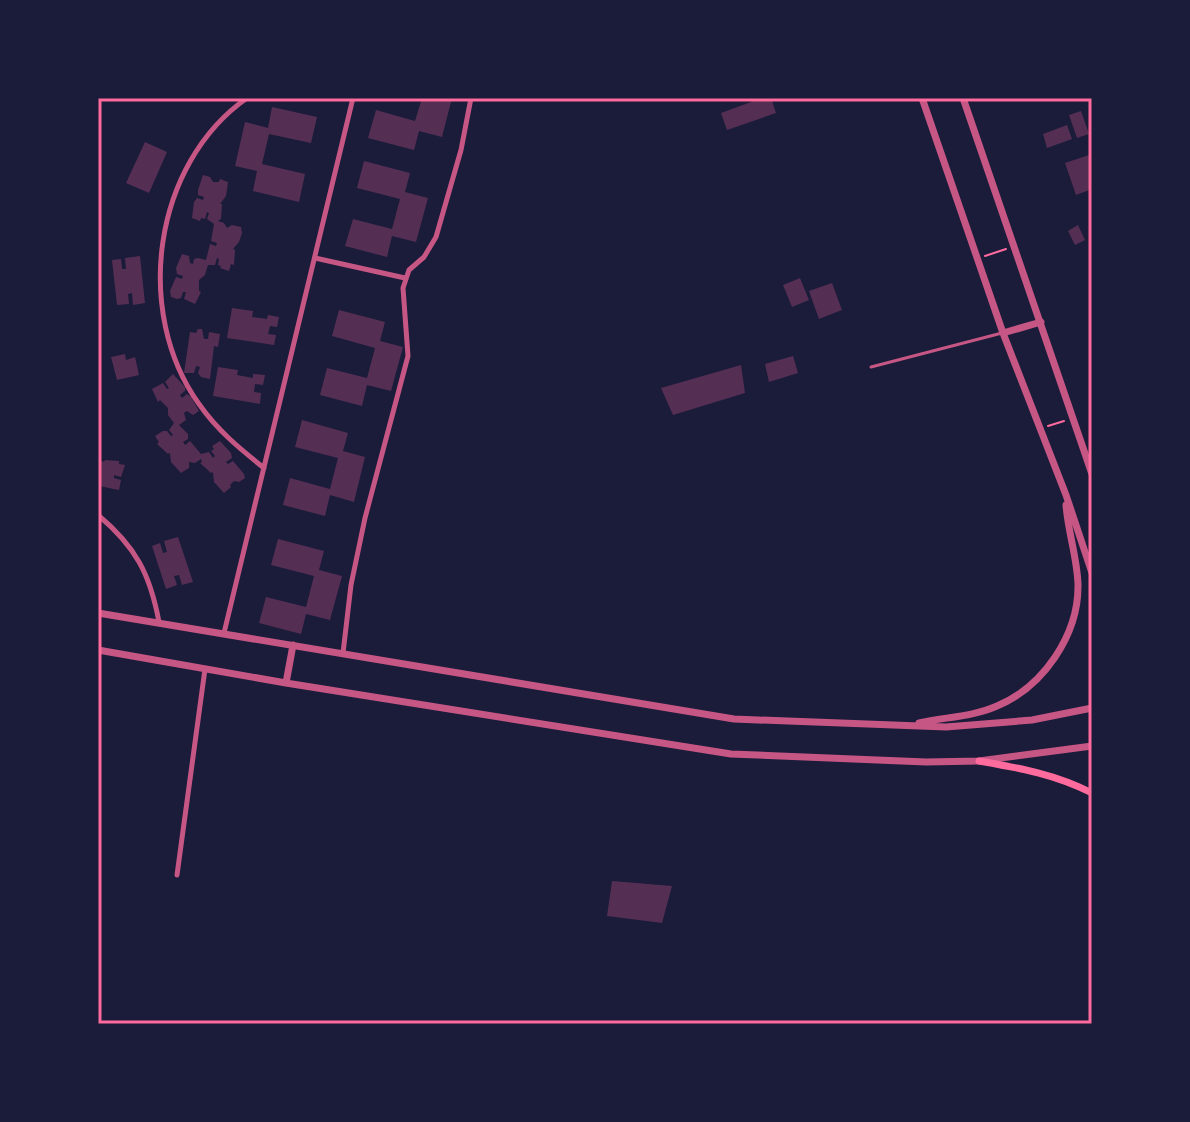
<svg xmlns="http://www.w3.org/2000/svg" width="1190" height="1122" font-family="'Noto Serif',serif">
  <rect width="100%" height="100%" fill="#1b1b3a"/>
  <path fill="#542f53" d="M422,98H452L442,137L419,131L414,150L368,138L376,110L415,121Z
    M762,98H771L776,113L727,130L721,113Z
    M272,107L317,117L311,143L269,134L262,164L305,174L299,202L253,191L257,171L235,166L245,122L268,128Z
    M1081,111L1089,134L1077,138L1069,115Z
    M1067,125L1072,139L1047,148L1043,134Z
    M145,142L167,152L149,193L126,183Z
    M1089,155L1092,162V189L1076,195L1065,163Z
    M364,161L410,173L405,192L428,198L416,242L392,236L387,257L345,246L353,219L392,229L400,199L357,188Z
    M203,175L210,177L213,182H219L220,179L228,182L226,196L220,204H222L221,219L218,221L224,223L227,228L232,225L241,227L242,233L239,242L233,249L235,250L234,265L231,264L229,271L220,268L221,266L218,265L219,259L217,258L215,265H208L205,275L199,280V291L201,292L195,304L184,299L186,292H183L181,298L177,299L171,297L170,291L176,277L182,279L183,276L177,274L176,268L182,254L189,256L190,263L193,264L194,259L198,258L206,260L210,244L216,246L217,243L211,241L214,224L207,219L209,213L207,212L205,219L201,218L200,221L192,218L194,202L197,198L203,200L204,197L198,195V190Z
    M1078,225L1085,240L1075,245L1068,231Z
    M140,256L145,303L133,305L132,293L128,294L129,304L117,305L112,260L121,259L122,269H126L125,258Z
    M800,278L809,300L792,307L783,285Z
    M832,283L842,310L819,319L809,291Z
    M232,308L253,311L252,317L267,319L268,315L279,317L277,327L270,326L268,334L276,335L274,345L227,338Z
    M339,310L385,322L380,341L403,347L391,391L367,385L362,406L320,395L327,368L367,378L375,348L332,336Z
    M198,329H202L204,339H208L209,332L220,334L218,347L214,346L210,379L201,377L198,373L200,367L196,366L194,373H184L190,332L196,333Z
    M125,354L126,360L135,357L139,375L117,380L111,357Z
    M793,356L798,373L769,382L765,364Z
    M741,365L745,393L673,415L661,388Z
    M218,367L238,370L237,375L253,378V374L265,375L263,385L255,384L254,392L261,393L260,404L213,396Z
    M173,374L185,387V391L180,395L182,398L187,394L191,397L199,411L193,415L187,411L184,413L186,420L179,425L188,434V439L183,442L185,445L190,441L201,454L209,452L213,458L215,456L211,451L214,449L212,446L220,441L231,453L232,458L226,462L228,464L233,461L244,474L245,478L239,482L234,481L230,485L231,487L224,493L214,482L213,472L211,473L200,463L202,462L201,459L195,463L189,462V468L181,473L171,462L170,453L168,454L157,444L159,442L155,436L163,431H167L171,436L173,435L169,430L174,423L168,415V408L160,400L158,402L152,389L163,383L167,389L169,388L165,382Z
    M302,420L348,433L343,451L365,457L354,502L330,495L325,516L283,505L290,478L330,489L338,458L295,447Z
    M98,459L104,462L105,460L119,461V464L125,465L121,477L114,475V478L121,480L119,490L99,486Z
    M178,537L193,582L182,585L179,575L174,576L177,585L166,589L152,546L160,543L163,553L167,552L164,541Z
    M278,539L324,551L319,570L342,576L330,620L306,614L301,634L259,623L266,597L306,607L314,576L271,565Z
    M612,881L672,886L662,923L607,916Z"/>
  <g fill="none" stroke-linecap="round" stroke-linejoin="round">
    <path stroke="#ff6b9d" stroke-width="2" d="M985,256L1006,249
      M1048,426L1064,421"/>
    <path stroke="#c65784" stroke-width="3" d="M871,367L1002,333"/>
    <path stroke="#c65784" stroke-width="5" d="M247,98C153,164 133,312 199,404C217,430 239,448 264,468
      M315,258L405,278
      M98,515C136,547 150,574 159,622
      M224,633L353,98
      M343,653L351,585L365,518L408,356L403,288L409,270L424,257L436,237L461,150L471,98
      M177,875L205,669"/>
    <path stroke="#c65784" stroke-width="7" d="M922,98L1003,333L1066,495L1092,573
      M963,98L1092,474
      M1003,333L1041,322
      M98,613L734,719L946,727L1032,720L1092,708
      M98,650L286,683L731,754L926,762L979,761L1092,746
      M286,683L293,645
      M919,723C945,717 972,717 997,706C1043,687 1079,635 1078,584C1077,557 1068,532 1066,505"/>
    <path stroke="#ff6b9d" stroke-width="7" d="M979,761C1019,768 1055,774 1092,793"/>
  </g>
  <rect width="1190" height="1122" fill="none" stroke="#1b1b3a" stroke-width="200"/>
  <rect x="100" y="100" width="990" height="922" fill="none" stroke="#ff6b9d" stroke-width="3"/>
</svg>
